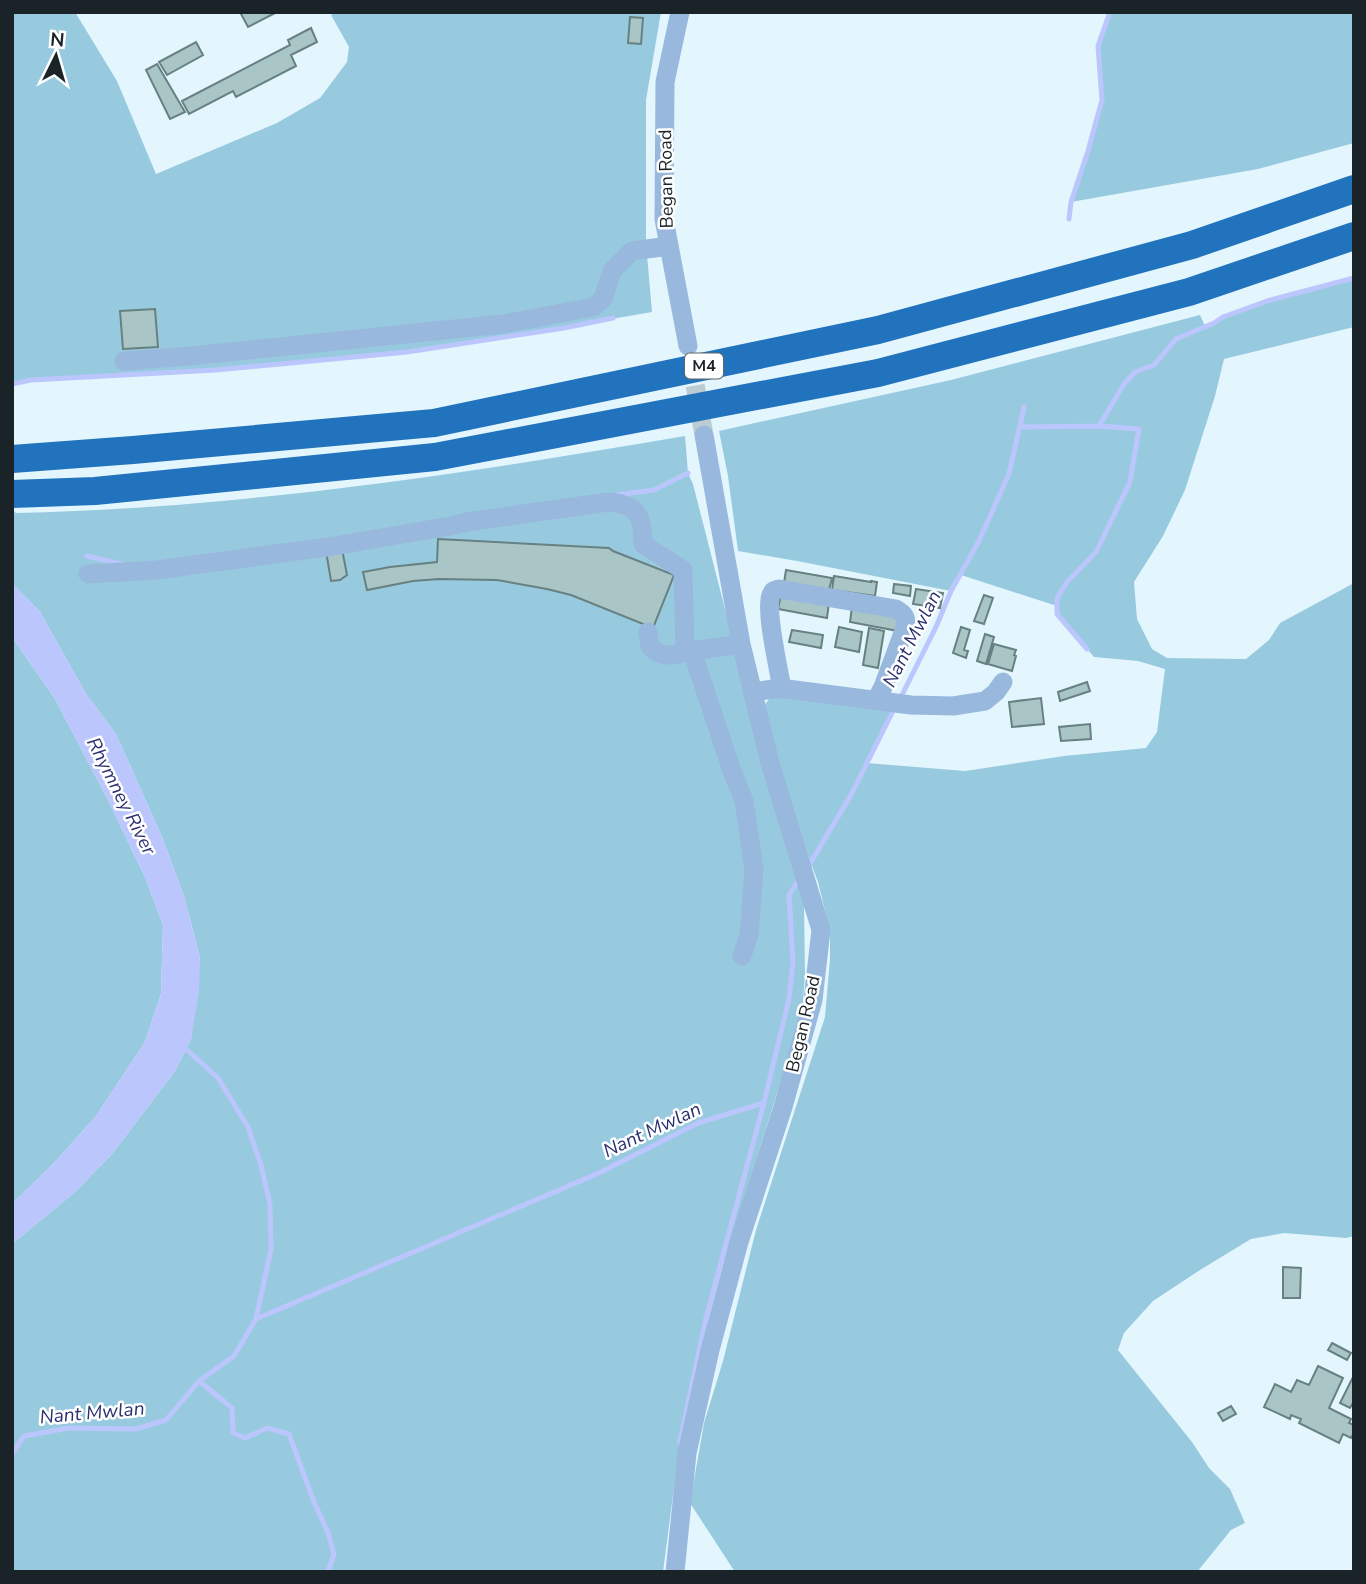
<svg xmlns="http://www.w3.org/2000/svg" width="1366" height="1584" font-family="'Nunito Sans',sans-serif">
  <rect width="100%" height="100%" fill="#e3f6fe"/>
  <path fill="#98cadf" d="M12,12H75L117,81L156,174L277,123L320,98L347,62L349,47L331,15L336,12H661L646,100V243L652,312C570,326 489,342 407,352C282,367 157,373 31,380L12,384Z
    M1110,12H1354V143L1258,169L1071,202L1088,151L1102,100L1098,46Z
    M1354,278V327L1224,359L1215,396L1185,490L1163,536L1134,582L1137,619L1152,649L1167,658L1246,659L1269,640L1280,623L1354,583V1236L1346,1238L1284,1233L1251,1239L1200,1270L1153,1301L1124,1333L1118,1350L1192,1442L1209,1468L1230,1489L1245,1523L1231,1530L1197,1572H735L690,1503L704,1423L723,1361L756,1230L825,1017L830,959V931L818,882L793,816L764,706L774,692L896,707L867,763L965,771L1064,756L1146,748L1157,732L1165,669L1138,661L1094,657L1057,614V606L961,575L951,591L797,561L738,551L728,476L719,431L951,380L1200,315L1205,326L1214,323L1223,317L1267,301Z
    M685,436L688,473L693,484L748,699L804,902L805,975L802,1014L706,1318L680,1442L663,1572H12V1244L75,1192L112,1154L175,1071L191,1039L200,958L184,896L162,837L116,734L86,694L40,612L12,583V509L16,513C240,508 463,474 685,436Z
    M12,637L55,699L107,798L145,877L163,925L161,994L145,1042L96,1116L54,1163L12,1204Z"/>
  <path fill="#bbc6fd" d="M12,583L40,612L86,694L116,734L162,837L184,896L200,958L199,992L191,1039L175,1071L112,1154L75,1192L12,1244V1204L54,1163L96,1116L145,1042L161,994L163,925L145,877L107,798L55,699L12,637Z"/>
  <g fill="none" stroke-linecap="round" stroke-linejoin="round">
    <path stroke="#bbc6fd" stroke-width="5" d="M1069,219L1071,202L1088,151L1102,100L1098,46L1110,12
      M12,384L31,380L216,370L407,352L564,328L613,318
      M1099,426L1124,384L1135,372L1154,365L1176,339L1214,323L1223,317L1267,301L1354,278
      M1020,427L1099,426L1139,429L1130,482L1096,552L1067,582L1057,598V614L1087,649
      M616,495L654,490L688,473
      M87,556L121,564
      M900,699L936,627L951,591L979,541L1009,474L1024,407
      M808,867L851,795L895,707
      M186,1049L218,1078L248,1127L261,1165L270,1204L271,1249L256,1319
      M199,1381L232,1408L233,1433L245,1438L267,1428L289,1434L314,1502L328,1533L334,1554L328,1572
      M680,1442L706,1318L764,1103
      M12,1454L24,1436L69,1428L136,1429L166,1420L199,1381L234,1356L256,1319L599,1173L698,1123L764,1103L789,999L793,962L789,895L800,878"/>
  </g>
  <path fill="#aac5c6" stroke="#678081" stroke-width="2" d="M240,12H277L248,27Z
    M630,17L643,18L641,44L628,43Z
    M311,28L317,42L291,55L296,66L236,97L233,91L189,114L182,101L290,45L288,40Z
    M196,42L203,55L167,75L159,62Z
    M157,64L185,112L170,119L146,70Z
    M155,309L158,347L123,349L120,311Z
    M438,539L609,548L613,551L674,575L653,628L571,595L547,589L497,580L439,579L413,581L367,590L363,572L390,567L437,562Z
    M342,549L347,575L340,580L331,581L326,551Z
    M786,570L832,578L829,590L784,583Z
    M834,576L871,582V581L877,582L875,596L832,590Z
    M894,584L911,586L910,596L893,593Z
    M916,589L943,593L940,608L913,604Z
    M781,595L829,603L827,618L778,609Z
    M984,595L993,598L984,624L974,621Z
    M852,607L901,616L898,631L850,622Z
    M839,627L862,632L859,652L835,647Z
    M961,627L970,630L964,650L968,651L966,658L953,653Z
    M869,628L884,631L878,668L863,665Z
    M792,630L823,635L821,648L789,642Z
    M985,634L994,637L986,664L977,661Z
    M994,644L1016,650L1014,655L1016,656L1012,671L988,664Z
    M1087,682L1090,691L1060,701L1058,692Z
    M1041,698L1044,724L1012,727L1009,702Z
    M1090,724L1091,739L1061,741L1059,727Z
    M1283,1267L1301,1268L1300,1298H1283Z
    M1332,1343L1351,1353L1347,1360L1328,1350Z
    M1318,1366L1343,1378L1329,1408L1351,1419L1349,1423L1354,1425V1433L1351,1438L1343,1434L1339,1443L1299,1423L1301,1419L1291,1415L1290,1419L1264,1407L1275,1384L1291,1392L1297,1380L1309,1385Z
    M1353,1377L1354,1401L1350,1408L1340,1403Z
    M1231,1406L1236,1414L1223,1421L1218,1413Z"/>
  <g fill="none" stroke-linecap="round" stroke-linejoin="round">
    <path stroke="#bbccd3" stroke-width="19" stroke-dasharray="19 10" stroke-linecap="butt" d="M690,357L704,435"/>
    <path stroke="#98b9dd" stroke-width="19" d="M680,12L665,82L664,219L688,346
      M124,361L190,356L503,324L593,307L603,299L612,271L632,251L669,246
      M88,574L157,570L334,546L450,526L467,522L608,502C638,504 643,516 643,544L683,570L685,652L741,644
      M648,632L650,646C659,658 671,656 685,652
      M692,651L733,774L744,801L754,870L749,935L742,956
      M782,689C779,670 765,611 771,595C774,589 773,591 779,589L896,609C904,614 906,616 906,625L883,687L876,700
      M752,692L773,689H787L911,705L953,706L985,701L996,692L1003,682
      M675,1572L687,1453L710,1350L739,1242L783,1107L813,1000L821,930L770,763L741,644L704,435"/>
    <path stroke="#2273bd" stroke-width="28" d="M12,459L133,450L434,423L878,330L1192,245L1354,189
      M12,494L95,491L435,457L878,373L1189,292L1354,236"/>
  </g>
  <g text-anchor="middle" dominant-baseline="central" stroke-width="5" stroke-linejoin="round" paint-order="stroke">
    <rect fill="#fff" stroke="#5f6568" stroke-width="2" x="685" y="353.5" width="38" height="25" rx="5"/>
    <g font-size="16" font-weight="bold" fill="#1a2327">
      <text x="704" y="366">M4</text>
    </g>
    <g font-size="18" fill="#1a2327" stroke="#fff">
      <text transform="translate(666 179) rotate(-91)">Began Road</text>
      <text transform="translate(803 1024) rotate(-77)">Began Road</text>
    </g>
    <g font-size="19" font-style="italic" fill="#2b306f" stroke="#fff">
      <text transform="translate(912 639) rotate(-63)">Nant Mwlan</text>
      <text transform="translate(121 796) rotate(63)">Rhymney River</text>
      <text transform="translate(652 1130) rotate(-25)">Nant Mwlan</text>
      <text transform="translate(92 1413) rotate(-5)">Nant Mwlan</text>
    </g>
  </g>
  <rect width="1366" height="1584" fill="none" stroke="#1a2327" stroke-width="28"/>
  <g transform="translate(56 56) rotate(5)" stroke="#ffffff" stroke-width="5" paint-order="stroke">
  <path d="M0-5L12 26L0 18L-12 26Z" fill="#1a2327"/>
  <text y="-10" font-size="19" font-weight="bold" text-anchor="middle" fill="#1a2327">N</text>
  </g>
</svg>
